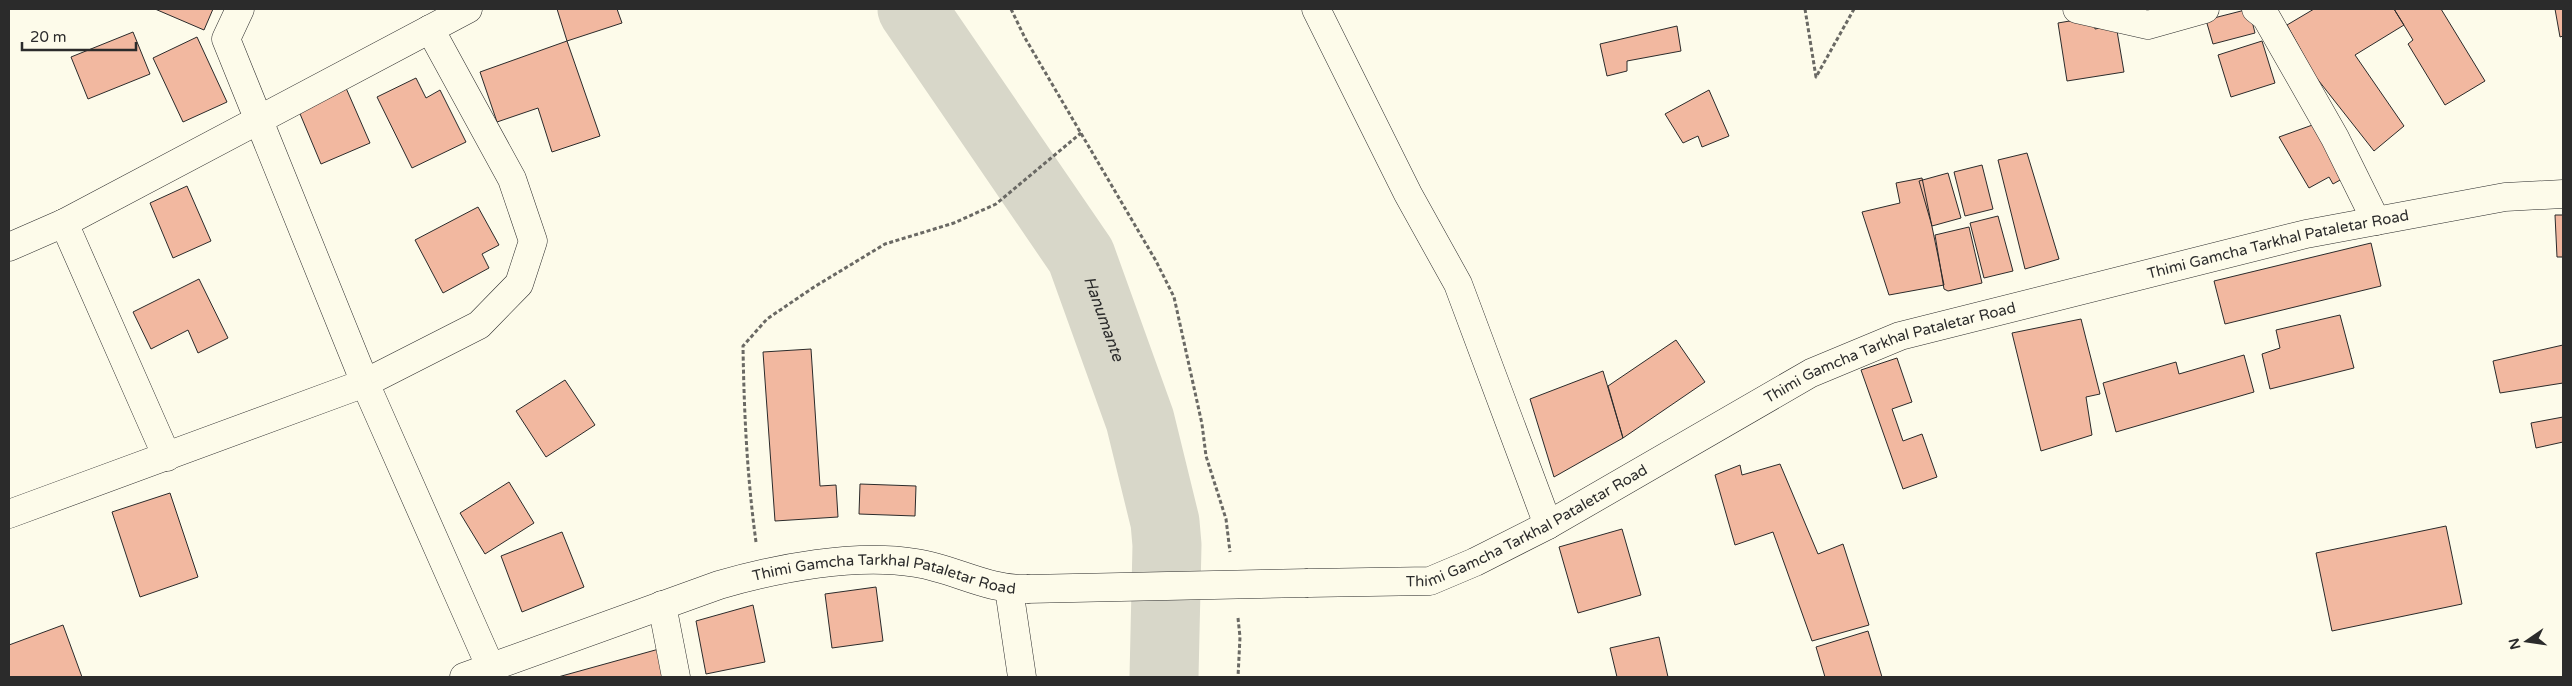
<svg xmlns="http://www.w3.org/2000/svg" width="2572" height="686" font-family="'Varela Round',sans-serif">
  <rect width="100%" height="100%" fill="#fdfbea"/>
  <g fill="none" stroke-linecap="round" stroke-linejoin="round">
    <path stroke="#d8d7c9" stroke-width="69" id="s1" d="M912,9L1081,256L1140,420L1165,522L1167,545L1164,677"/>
  </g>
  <path fill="#f2b8a0" stroke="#2b2b2b" d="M155,9H213L204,30Z
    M557,9H617L622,23L567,41Z
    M2249,9L2255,33L2213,44L2206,20Z
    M2314,9H2394L2404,25L2355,55L2404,126L2374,151L2315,76L2287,25Z
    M2394,9H2441L2485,81L2445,105L2408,44L2413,40Z
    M2555,9H2563V36L2560,37Z
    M2093,17L2095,29L2116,25L2124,72L2067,81L2058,23Z
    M1677,26L1681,51L1627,61V71L1607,76L1600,44Z
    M133,32L150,74L88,99L71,57Z
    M197,37L227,102L183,122L153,58Z
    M567,41L600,136L552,152L538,108L497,122L480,72Z
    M2262,41L2275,83L2231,97L2218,55Z
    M416,78L426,98L440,90L466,142L412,168L377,97Z
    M346,88L370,143L321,164L298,109Z
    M1709,90L1729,136L1702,147L1698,136L1683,143L1665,114Z
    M2318,123L2349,175L2333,184L2329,177L2309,188L2279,137Z
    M2027,153L2059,259L2025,269L1998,160Z
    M1982,165L1993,209L1965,216L1954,172Z
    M1948,173L1961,218L1932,226L1919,181Z
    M1922,178L1944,285L1889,295L1862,212L1900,203L1896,183Z
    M187,186L211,241L173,258L150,203Z
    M478,207L499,245L482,254L489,268L443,293L415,240Z
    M2555,215H2563V257H2557Z
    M1998,216L2013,271L1984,278L1970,223Z
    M1969,227L1982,283L1948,291L1944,289L1935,235Z
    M2371,243L2381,286L2225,324L2214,281Z
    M199,279L228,338L198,353L188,330L151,349L133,312Z
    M2340,315L2354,368L2270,389L2262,354L2280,348L2276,330Z
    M2081,319L2100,394L2086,397L2092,435L2041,451L2012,333Z
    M1676,340L1705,382L1623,438L1608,386Z
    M2563,345V383L2500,393L2493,361Z
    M811,349L820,486L836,485L838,517L775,521L763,352Z
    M2244,355L2254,392L2116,432L2103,383L2176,362L2179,374Z
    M1897,358L1912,402L1892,409L1903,441L1922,434L1937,477L1903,489L1861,370Z
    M1603,371L1623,438L1554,477L1530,399Z
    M565,380L595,425L546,457L516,411Z
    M2563,417V442L2536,448L2531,423Z
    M1780,464L1818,554L1843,544L1869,625L1812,641L1773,532L1735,545L1715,475L1740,465L1742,475Z
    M509,482L534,523L485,554L460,513Z
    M860,484L916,486L915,516L859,514Z
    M170,493L198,577L140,597L112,512Z
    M2446,526L2462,604L2332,631L2316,553Z
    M1622,529L1641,595L1578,613L1559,547Z
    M562,532L584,587L522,612L501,556Z
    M876,587L883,641L832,648L825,594Z
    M753,605L765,662L706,674L696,621Z
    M63,625L82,677H9V645Z
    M1868,631L1882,677H1825L1816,647Z
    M1659,637L1668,677H1617L1610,648Z
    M659,649L666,677H558Z"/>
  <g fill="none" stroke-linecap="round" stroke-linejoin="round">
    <defs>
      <g id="minor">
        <path d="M240,9L226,39L365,383L490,666"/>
        <path d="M1316,9L1408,194L1458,284L1548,525"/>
        <path d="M2077,9L2148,25L2205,9"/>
        <path d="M2256,9L2266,17L2335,138L2376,221"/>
        <path d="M64,223L167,457"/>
        <path d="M9,247L64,223L468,9"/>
        <path d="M9,514L365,383L479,325L519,284L533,241L512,179L430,29"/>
        <path id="s2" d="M1308,583L1430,581L1475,562L1548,525L1811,373L1900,336L2306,234L2505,197L2563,194"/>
        <path d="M1009,589L1022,677"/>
        <path d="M662,605L676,677"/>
        <path id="s3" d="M464,677L719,585C778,568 855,553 916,563C955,569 987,590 1027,589"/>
      </g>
    </defs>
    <use href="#minor" stroke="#2b2b2b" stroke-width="29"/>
    <path stroke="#6a6964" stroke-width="3" stroke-dasharray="4 2.5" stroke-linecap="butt" d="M1011,9L1025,38L1156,261L1174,297L1202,424L1206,456L1226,519L1230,552
      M1805,9L1816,77L1854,9
      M756,542C747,476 744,412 743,346L767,319L814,287L885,244L954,223L996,204L1081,133
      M1238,618L1240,637L1238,677"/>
    <use href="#minor" stroke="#fdfbea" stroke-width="28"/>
    <defs>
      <path id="minor-bridge" d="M1027,589L1308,583"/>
    </defs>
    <use href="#minor-bridge" stroke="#2b2b2b" stroke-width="29" stroke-linecap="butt"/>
    <use href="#minor-bridge" stroke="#fdfbea" stroke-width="28"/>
  </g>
  <g text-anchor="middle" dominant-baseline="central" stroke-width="4" stroke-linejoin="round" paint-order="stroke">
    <g font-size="15" fill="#2b2b2b" stroke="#fdfbea">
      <text stroke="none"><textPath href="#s2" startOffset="1042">Thimi Gamcha Tarkhal Pataletar Road</textPath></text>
      <text stroke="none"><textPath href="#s2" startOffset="638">Thimi Gamcha Tarkhal Pataletar Road</textPath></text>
      <text stroke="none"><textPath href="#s2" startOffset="232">Thimi Gamcha Tarkhal Pataletar Road</textPath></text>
      <text stroke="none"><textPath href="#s3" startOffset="440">Thimi Gamcha Tarkhal Pataletar Road</textPath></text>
    </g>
    <g font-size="16" font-style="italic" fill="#2b2b2b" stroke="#fdfbea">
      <text stroke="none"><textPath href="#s1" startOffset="366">Hanumante</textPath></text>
    </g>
  </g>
  <rect width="2572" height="686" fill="none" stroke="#2b2b2b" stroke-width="20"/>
  <g transform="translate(2527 641) rotate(257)" stroke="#fdfbea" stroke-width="4" paint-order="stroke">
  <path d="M0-4L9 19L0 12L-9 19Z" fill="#2b2b2b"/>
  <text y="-8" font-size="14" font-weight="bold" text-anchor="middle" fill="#2b2b2b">N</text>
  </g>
  <path d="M22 42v8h114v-8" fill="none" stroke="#2b2b2b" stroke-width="2.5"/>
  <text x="30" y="42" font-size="15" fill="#2b2b2b" stroke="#fdfbea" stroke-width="4" paint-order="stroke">20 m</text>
</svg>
